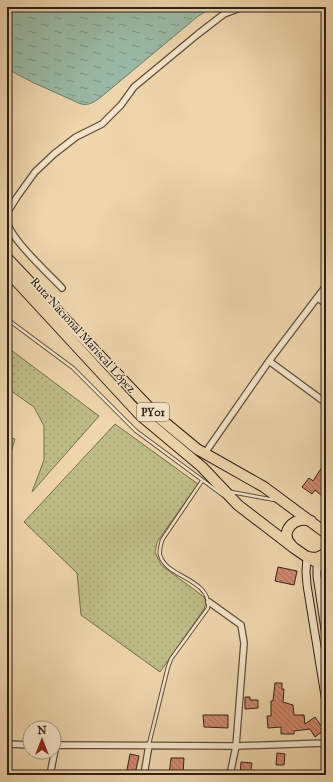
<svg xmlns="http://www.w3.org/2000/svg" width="333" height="782" font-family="'IM FELL Great Primer',serif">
  <defs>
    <pattern id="grass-dots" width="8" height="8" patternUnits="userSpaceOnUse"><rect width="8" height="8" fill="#bebc86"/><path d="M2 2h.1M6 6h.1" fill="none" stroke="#a4a173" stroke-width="1.8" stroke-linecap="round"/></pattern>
    <pattern id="water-ripples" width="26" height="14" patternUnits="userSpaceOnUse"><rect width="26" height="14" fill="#9ab9a5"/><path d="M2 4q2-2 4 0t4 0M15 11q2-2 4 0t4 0" fill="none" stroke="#7e9685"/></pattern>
    <pattern id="building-back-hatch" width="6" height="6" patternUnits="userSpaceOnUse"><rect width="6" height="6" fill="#d1876d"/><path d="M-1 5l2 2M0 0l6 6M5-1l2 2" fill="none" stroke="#aa6e59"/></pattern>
  </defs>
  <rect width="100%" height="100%" fill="#eed5ac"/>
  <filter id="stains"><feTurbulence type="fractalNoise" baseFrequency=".005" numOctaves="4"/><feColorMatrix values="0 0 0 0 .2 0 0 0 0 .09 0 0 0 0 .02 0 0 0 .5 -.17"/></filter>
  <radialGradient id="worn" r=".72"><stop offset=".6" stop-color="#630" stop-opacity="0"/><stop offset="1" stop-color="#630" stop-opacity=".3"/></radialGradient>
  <path fill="url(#grass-dots)" stroke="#766e4e" d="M7,347L99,416L32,492L44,460V426L34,407L7,388Z
    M115,424L198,484L157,542L155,552L161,565L204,597L206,603L204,609L160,672L81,615L77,573L24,522Z"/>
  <path fill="#bebc86" stroke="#766e4e" d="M7,437L15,439L7,466Z"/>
  <path fill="url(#water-ripples)" stroke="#6e7c6c" d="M7,7H213L197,17L101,97C94,102 89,106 81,104L34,83L7,69Z"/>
  <path fill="url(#building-back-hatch)" stroke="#2d2017" d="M322,467L326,470V491L322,496L315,490L312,494L302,487L309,478L313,481Z
    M278,567L297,571L294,585L275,581Z
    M275,683H282V689H284L283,702L293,705L294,715H304L305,724L315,717L324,730L315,737L310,729L294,731V734H281V727L268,728L267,716H271V701H273Z
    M245,697H250V700H258V708L245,709Z
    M203,715H228V728L204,727Z
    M277,753L285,754L284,765H276Z
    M130,754L139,756L135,774L134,775H126Z
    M171,758H184L183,775H169Z
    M241,762L252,763L250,775H240Z"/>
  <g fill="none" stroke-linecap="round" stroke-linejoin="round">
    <defs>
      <path id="lane" d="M7,319L73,368L136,431L224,496
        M231,492L275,500
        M149,744L168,667L171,659L208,608C211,578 166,578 160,555C159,550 161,545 162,540L202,481"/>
      <path id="street" d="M7,213L17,197L35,172L54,154L76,137L102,124L121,105L134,87L198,34L224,14L243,7
        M7,220C8,237 49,274 62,288
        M318,298L326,304
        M269,361L326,403
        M205,453L269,361L326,286
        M209,602L241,625L244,643L236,746L230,775
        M7,744L30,745
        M54,745L236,746L326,743
        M50,775L56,745
        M144,775L149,745"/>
      <path id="secondary" d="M307,557L306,572L307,585L326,702
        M321,560L317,568V576L326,636
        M326,775V772"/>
      <path id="highway" d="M7,258L157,416L197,449L264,487L326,533
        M7,271L141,416L202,467L238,505L294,548L307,557L326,567
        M292,546C278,533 294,515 311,521
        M309,557C316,559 320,557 326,553"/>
    </defs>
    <use href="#lane" stroke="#5d4d3c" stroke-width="4.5"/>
    <use href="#street" stroke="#5d4d3c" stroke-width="8"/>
    <use href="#secondary" stroke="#2d2017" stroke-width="9"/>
    <use href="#highway" stroke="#2d2017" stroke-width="12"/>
    <use href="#lane" stroke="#f4e4c9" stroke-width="2.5"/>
    <use href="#street" stroke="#f4e4c9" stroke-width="5.5"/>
    <use href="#secondary" stroke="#f4e4c9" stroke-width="7"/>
    <use href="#highway" stroke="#eed5ac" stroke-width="10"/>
  </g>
  <g text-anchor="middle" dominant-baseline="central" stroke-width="3" stroke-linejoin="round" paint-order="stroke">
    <rect fill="#f4e4c9" stroke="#695b4c" stroke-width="1" x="137" y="403" width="32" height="18" rx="3"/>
    <g font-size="11" font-weight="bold" fill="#2d2017">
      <text x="153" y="412">PY01</text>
    </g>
    <g font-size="12" fill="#2d2017" stroke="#f4e4c9">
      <text transform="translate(83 335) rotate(48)">Ruta Nacional Mariscal López</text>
    </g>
  </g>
  <rect width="333" height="782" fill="none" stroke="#eed5ac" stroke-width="24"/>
  <rect x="8" y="8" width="317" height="766" fill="none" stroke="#2d2017" stroke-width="2"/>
  <rect x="12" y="12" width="309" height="758" fill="none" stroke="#2d2017"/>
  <g transform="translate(42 740)"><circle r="19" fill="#f4e4c9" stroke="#a49682"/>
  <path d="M0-3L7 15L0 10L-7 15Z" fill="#8f2418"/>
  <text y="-6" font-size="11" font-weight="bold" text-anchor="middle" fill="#2d2017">N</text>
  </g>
  <rect width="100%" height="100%" filter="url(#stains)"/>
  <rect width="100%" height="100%" fill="url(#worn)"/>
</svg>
